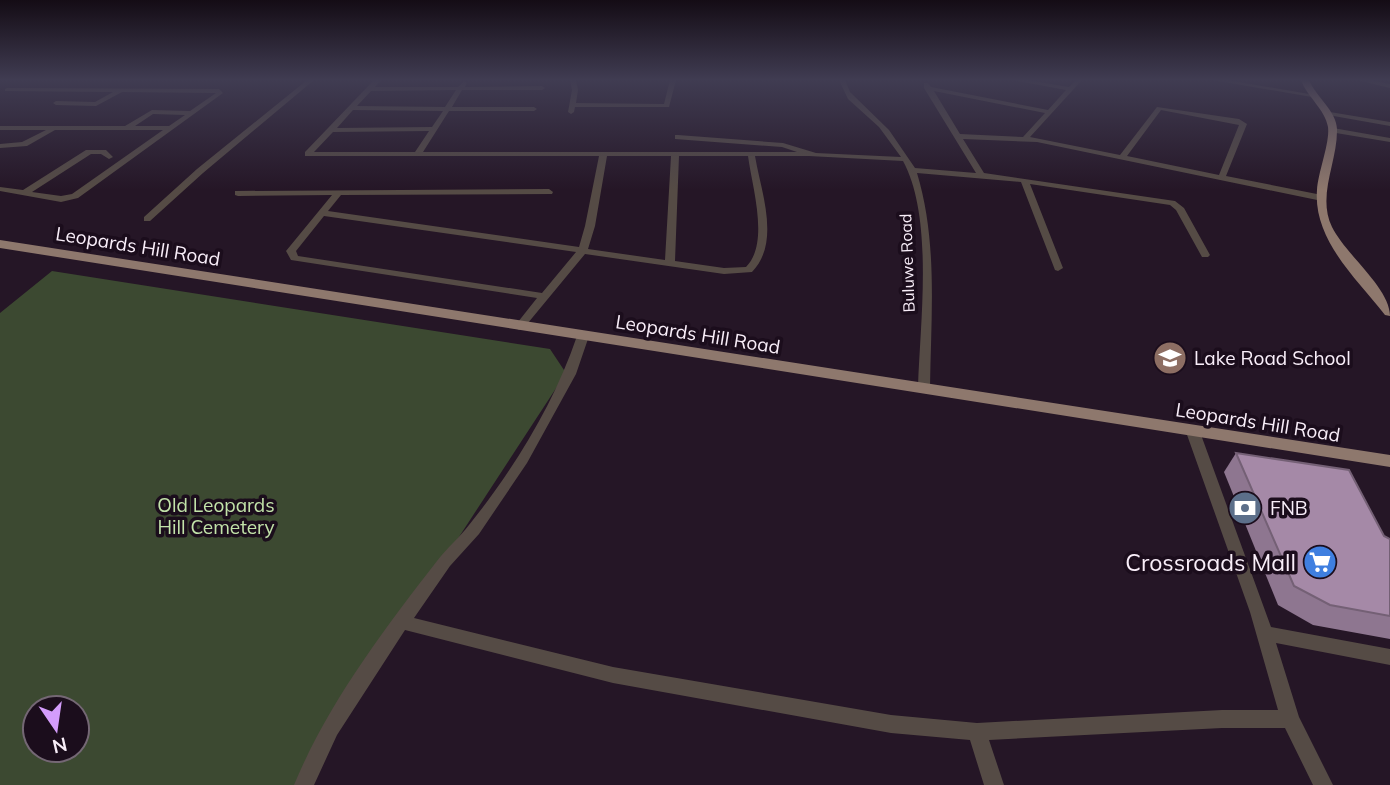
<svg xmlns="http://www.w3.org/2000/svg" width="1390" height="785" font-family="Mulish,sans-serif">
  <rect width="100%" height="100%" fill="#251626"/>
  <path fill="#3c4931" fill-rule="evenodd" d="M52,271L550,349L566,373L297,785H0V313ZM35,708H77V750H35Z"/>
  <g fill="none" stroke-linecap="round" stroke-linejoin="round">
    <path fill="#554b45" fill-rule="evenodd" d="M307,80H314L203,173L150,221H144V217L197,169Z
      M374,80H381L375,87H458L464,81L467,83L465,87L542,86L545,88L542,90H462L452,107H534L537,109L534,111H449L423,152H797L782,147L675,139V135H678L783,143L816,153L901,157L879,127L848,99L839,80H845L850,92L889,130L915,168L976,173L924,88V83H928L931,87L1048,110L1066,90L1012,80H1027L1069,87L1076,80H1082L1030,137L1120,155L1157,107L1239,119L1247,124L1226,176L1322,195L1326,198L1322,201L1037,142L963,139L984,173L1175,201L1184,208L1210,255L1208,257H1202L1176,210L1170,205L1030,184L1063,268L1058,271L1055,270L1021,182L917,173C938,242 931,316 930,387L924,391L918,387C920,323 934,218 903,161L809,156H755C761,192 781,242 752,272L724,274L585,254L523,329L519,330L514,327L537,298L291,260L286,251L332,195L238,196L235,195V191L549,189L553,192L552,194L341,195L328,211L579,247L585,226L599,156H305V152ZM456,90L445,107L357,106L371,91ZM934,91L1045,113L1023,137L960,134ZM353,110L443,111L432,127L337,128ZM1161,110L1239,125L1219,175L1127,156ZM429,131L415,152H314L333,132ZM607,156H671L665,260L588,249L595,226ZM679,156H748C752,187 770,243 746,267L724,268L675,261ZM324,216L576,252L542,293L298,256L296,251Z
      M570,80H576L578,90L576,103L664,104L670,80H676L669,107H575L574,112L571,114L568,112L572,90Z
      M1212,80H1227L1315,95L1312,97Z
      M1357,80H1370L1390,84V88Z
      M7,88L219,89L223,93L78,198L61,202L0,191V187L23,190L86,150H106L113,157L109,159L101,154H91L32,192L61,196L72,194L163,130H55L27,146L0,148V144L22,142L46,130H0V126H125L152,110L190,111L216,93L122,92L96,106L56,105L53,103L56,101L95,102L113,92L5,91V89ZM153,114L185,115L169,126H135Z
      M1330,112L1390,122V126L1328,115L1327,114Z
      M1333,128L1390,138V142L1330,132L1329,130Z
      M583,333L589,336L576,374L527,463L479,534L450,566L414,618L613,667L891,715L977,723L1222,710H1278L1250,612L1186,432L1193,428L1200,432L1271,627L1390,649V665L1276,643L1299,717L1333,785H1313L1285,728H1222L989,740L1004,785H984L970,740L891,733L613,683L405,630L337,735L314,785H294C327,705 384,629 437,561C447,548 459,538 469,525C514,469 554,404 577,336Z"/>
    <path fill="#8e786d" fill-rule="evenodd" d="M1301,80H1309C1316,97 1338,112 1337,131C1337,163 1317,196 1332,227C1346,255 1390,288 1390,316L1385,315C1357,279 1313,240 1317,190C1318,172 1330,143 1328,127C1325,109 1307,97 1301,80Z
      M0,240L1390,455V467L0,248Z"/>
  </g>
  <path fill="#8e7690" d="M1236,453L1390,539V639L1313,625L1278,605L1224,472Z"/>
  <path fill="#a589a7" stroke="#746075" stroke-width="2" d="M1236,453L1349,470L1384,536L1390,539V616L1330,605L1294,586Z"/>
  <linearGradient id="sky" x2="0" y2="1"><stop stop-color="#140c15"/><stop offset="0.42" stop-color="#403c52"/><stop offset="1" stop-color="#403c52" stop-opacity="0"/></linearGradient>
  <rect width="1390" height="190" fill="url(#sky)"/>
  <defs>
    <symbol id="school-disc" viewBox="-11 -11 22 22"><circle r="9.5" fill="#8d6e63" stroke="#1b0d1c"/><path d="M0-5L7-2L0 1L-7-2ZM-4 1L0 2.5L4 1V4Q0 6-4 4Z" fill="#fff"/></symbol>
    <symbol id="bank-disc" viewBox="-11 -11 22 22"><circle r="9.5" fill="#5c6f8a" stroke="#1b0d1c"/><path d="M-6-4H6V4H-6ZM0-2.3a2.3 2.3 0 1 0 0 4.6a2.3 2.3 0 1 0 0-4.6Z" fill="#fff"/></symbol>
    <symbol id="supermarket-disc" viewBox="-11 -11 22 22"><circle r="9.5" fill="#3f7fe0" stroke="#1b0d1c"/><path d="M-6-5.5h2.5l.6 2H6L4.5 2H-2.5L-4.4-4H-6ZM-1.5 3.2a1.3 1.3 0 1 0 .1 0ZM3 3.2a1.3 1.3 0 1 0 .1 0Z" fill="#fff"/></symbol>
  </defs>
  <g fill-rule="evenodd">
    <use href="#school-disc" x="1151" y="339" width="38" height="38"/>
    <use href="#bank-disc" x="1226" y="489" width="38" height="38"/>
    <use href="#supermarket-disc" x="1301" y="543" width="38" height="38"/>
  </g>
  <g text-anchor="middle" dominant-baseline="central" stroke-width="7" stroke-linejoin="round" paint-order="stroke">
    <g font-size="16" fill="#f9eef9" stroke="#1b0d1c">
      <text transform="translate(907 263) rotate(-92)">Buluwe Road</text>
    </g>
    <g font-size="19" fill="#f9eef9" stroke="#1b0d1c">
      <text transform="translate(138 246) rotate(9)">Leopards Hill Road</text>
      <text transform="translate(698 334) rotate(9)">Leopards Hill Road</text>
      <text transform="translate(1258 422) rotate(9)">Leopards Hill Road</text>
    </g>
    <g font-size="19" fill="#f9eef9" stroke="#1b0d1c" text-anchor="start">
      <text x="1194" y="358">Lake Road School</text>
      <text x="1270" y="508">FNB</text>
    </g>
    <g font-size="19" fill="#c2e3a9" stroke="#1b0d1c">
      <text x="216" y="505">Old Leopards<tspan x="216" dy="22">Hill Cemetery</tspan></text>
    </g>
    <g font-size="23" fill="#f9eef9" stroke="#1b0d1c" text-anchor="end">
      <text x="1296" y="562">Crossroads Mall</text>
    </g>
  </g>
  <g transform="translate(56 729) rotate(167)"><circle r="33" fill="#1b0d1c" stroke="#746774" stroke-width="2"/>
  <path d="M0-5L12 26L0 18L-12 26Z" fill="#d49cfb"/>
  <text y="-10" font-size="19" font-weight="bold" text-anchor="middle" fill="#f9eef9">N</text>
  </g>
</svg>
